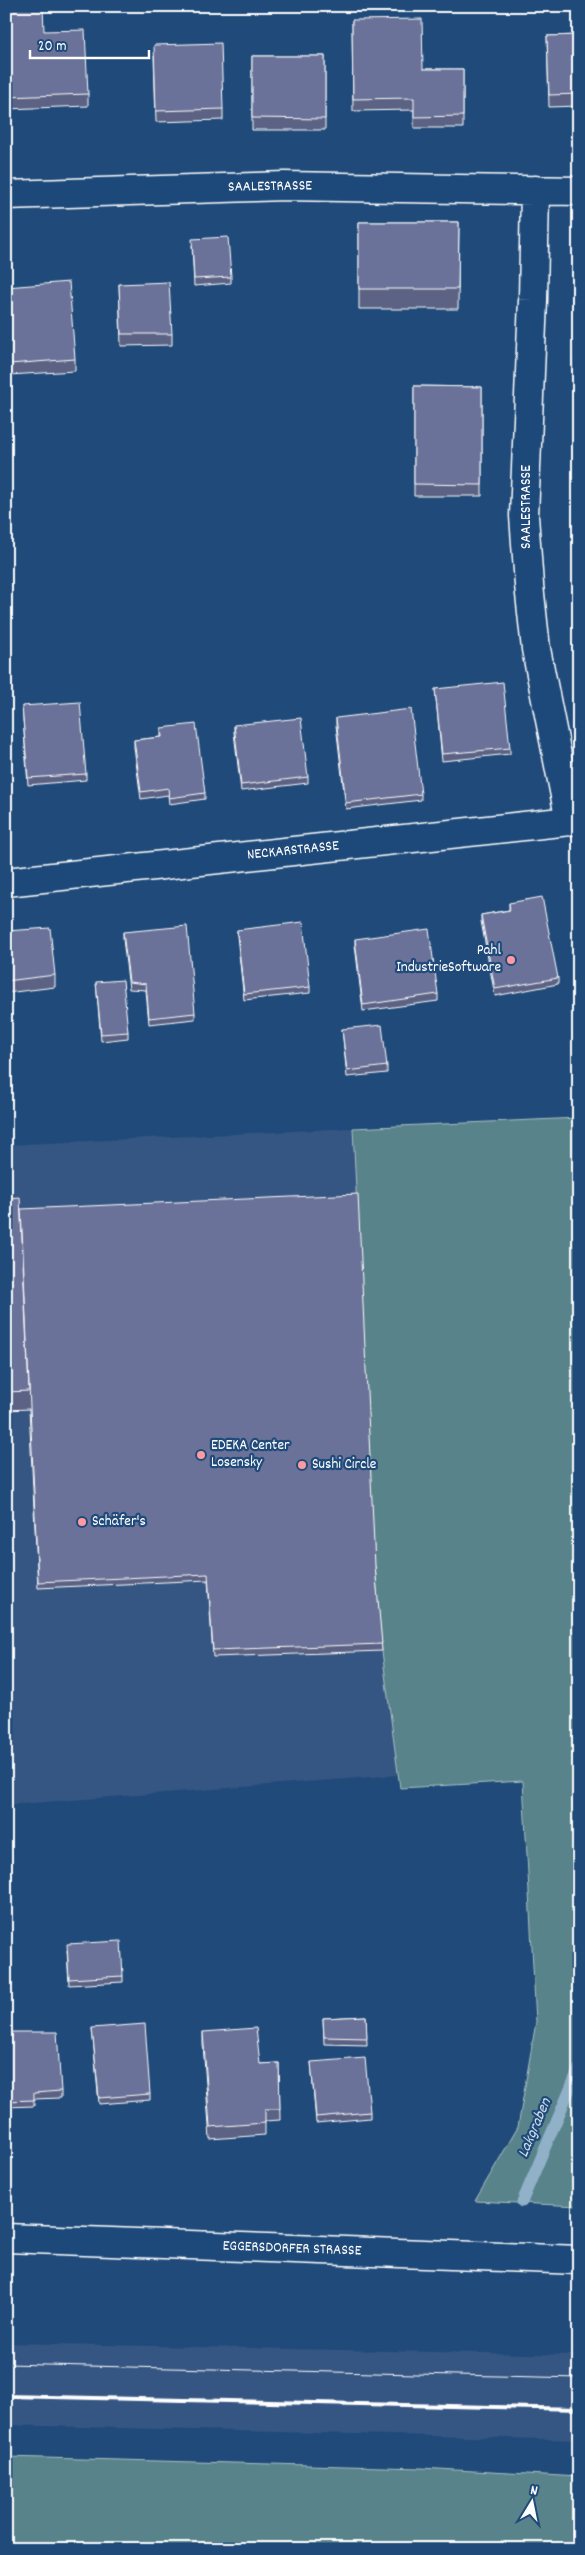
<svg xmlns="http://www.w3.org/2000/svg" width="585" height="2555" font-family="Dekko,sans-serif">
  <rect width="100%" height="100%" fill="#1f4a7a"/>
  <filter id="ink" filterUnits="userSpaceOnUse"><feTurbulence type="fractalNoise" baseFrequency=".02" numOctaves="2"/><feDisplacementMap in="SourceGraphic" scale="10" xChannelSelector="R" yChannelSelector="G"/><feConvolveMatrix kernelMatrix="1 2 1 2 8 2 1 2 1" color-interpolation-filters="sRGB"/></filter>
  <g filter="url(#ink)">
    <path fill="#365683" d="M353,1128L398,1775L6,1805V1145Z
      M6,2343L579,2355V2440L6,2425Z"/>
    <path fill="#58838a" stroke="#acc1c4" d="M579,1118V2206L475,2201L518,2127L536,2022L523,1781L400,1788L382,1651L375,1573L353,1128Z
      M6,2457L421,2468L579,2477V2549H6Z"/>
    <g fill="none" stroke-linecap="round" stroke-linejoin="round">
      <path stroke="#91b1c9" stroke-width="11" d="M522,2202L579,2068"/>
      <defs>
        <path id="minor" d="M535,190L533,300L524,516L529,585L536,649L570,821
          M6,195L284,186L579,191
          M6,882L579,820
          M6,2238L579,2260"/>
      </defs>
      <use href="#minor" stroke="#fff" stroke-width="31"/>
      <use href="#minor" stroke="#1f4a7a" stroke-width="28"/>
      <path stroke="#fff" stroke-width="1" d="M6,2364L579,2378"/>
      <path stroke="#fff" stroke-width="4" d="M6,2396L579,2409"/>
    </g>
    <path fill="#5b6284" stroke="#fff" d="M6,8L44,31L88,94V106L6,109Z
      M352,20L423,69H463V128H414V110L353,111Z
      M579,35V106L549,107L547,36Z
      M154,56L223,109V120L156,122Z
      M252,56H325V130H252Z
      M359,222H459L458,309H359Z
      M192,245L231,277V283L194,286Z
      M119,284L172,334V345L121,346Z
      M6,287L75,359V371L9,375L6,334Z
      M579,297V387H574Z
      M414,386L482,387V496H414Z
      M435,689L510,748V754L442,761Z
      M22,706L86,774V780L28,785Z
      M336,718L421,794V800L346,809L336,725Z
      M234,725L308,777V783L241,791L234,732Z
      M161,728L205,793V799L169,804L168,795L141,799L134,747V740L161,737Z
      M509,903L558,978V984L495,996L481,921V915L509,910Z
      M237,930L310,987V993L244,1000L237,936Z
      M6,931L55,975V987L6,993Z
      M123,932L195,1013V1019L149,1024L146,990L129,989L123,939Z
      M355,939L438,994V1001L363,1011L355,945Z
      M96,982L128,1032V1038L101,1041Z
      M342,1029L387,1066V1073L347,1077Z
      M6,1198L21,1209L375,1566L382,1651L213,1657L208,1580L38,1588L29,1409L6,1410Z
      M67,1950L123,1976V1982L69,1985Z
      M6,1974H9L8,2032L6,2031Z
      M366,2016L367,2045L324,2044L323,2018Z
      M92,2028L150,2094V2100L99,2104Z
      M6,2032L61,2091V2098L34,2099V2106L6,2107Z
      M203,2032L260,2064L279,2063L280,2120L265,2121V2135L210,2139L203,2044Z
      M311,2062L370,2112V2118L316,2123Z"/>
    <path fill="#6a7299" stroke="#fff" d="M43,7L44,31L85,30L88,94L6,97V8Z
      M422,19L423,69H463V116L414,117V98L353,99L352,20Z
      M579,35V94L549,95L547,36Z
      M221,43L223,109L156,111L154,45Z
      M252,56H325V119L252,118Z
      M359,222H459L458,289H359Z
      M228,237L231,277L194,279L192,239Z
      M69,282L75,359L9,364L6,323V287Z
      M169,282L172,334H121L119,284Z
      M576,297H579V375H574Z
      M414,386L482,387V485L414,484Z
      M503,682L510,748L442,754L435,689Z
      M80,702L86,774L28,778L22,706Z
      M411,709L421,794L346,803L336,718Z
      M301,718L308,777L241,785L234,725Z
      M196,724L205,793L169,798L168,788L141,792L134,740L162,737L161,728Z
      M542,897L558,978L495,989L481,915L510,910L509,903Z
      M303,922L310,987L244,994L237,930Z
      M187,926L195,1013L149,1018L146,984L129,982L123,932Z
      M50,928L55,975L6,981V931Z
      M429,929L438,994L363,1005L355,939Z
      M123,980L128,1032L101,1034L96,982Z
      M382,1025L387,1066L347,1071L342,1029Z
      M358,1194L375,1566L382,1644L213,1650L208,1574L38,1582L21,1209Z
      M20,1197L29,1391L6,1392V1198Z
      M121,1941L123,1976L69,1979L67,1944Z
      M6,1974H9L8,2025H6Z
      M366,2016L367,2038L324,2037L323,2018Z
      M145,2024L150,2094L99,2098L92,2028Z
      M256,2028L260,2064L279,2063L280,2109H265V2123L210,2127L203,2032Z
      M6,2032H57L61,2091L34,2093V2100L6,2101Z
      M365,2058L370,2112L316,2117L311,2062Z"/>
  </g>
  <g fill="#ff9aa2" stroke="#1f4a7a" stroke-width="2">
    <circle cx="511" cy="960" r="5"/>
    <circle cx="201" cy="1455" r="5"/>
    <circle cx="302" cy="1465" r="5"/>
    <circle cx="82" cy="1522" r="5"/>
  </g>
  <g text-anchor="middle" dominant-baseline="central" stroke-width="4.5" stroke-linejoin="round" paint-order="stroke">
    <g font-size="15" fill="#fff" stroke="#1f4a7a">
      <text transform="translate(270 187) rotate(-1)">SAALESTRASSE</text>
      <text transform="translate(527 507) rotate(-90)">SAALESTRASSE</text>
      <text transform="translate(293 851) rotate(-6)">NECKARSTRASSE</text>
      <text transform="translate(292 2249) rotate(2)">EGGERSDORFER STRASSE</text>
    </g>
    <g font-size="15" fill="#fff" stroke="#1f4a7a" text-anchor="start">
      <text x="501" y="951" text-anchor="end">Pahl<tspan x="501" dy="17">IndustrieSoftware</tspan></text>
      <text x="211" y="1446">EDEKA Center<tspan x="211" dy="17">Losensky</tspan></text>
      <text x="312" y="1465">Sushi Circle</text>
      <text x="92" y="1522">Schäfer's</text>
    </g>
    <g font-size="16" font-style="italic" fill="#d1dee8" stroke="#1f4a7a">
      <text transform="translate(535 2128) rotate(-67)">Lakgraben</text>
    </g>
  </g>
  <rect width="585" height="2555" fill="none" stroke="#1f4a7a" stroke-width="25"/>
  <rect x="12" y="12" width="560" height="2530" fill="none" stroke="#fff" stroke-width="2" filter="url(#ink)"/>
  <g transform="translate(532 2502) rotate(10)" stroke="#1f4a7a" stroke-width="4" paint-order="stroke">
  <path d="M0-4L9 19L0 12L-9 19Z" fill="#ffffff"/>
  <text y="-8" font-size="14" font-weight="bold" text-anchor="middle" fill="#ffffff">N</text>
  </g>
  <path d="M30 50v8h119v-8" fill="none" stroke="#ffffff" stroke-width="2.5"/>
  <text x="38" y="50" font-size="15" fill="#ffffff" stroke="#1f4a7a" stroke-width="4" paint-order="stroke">20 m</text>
</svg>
